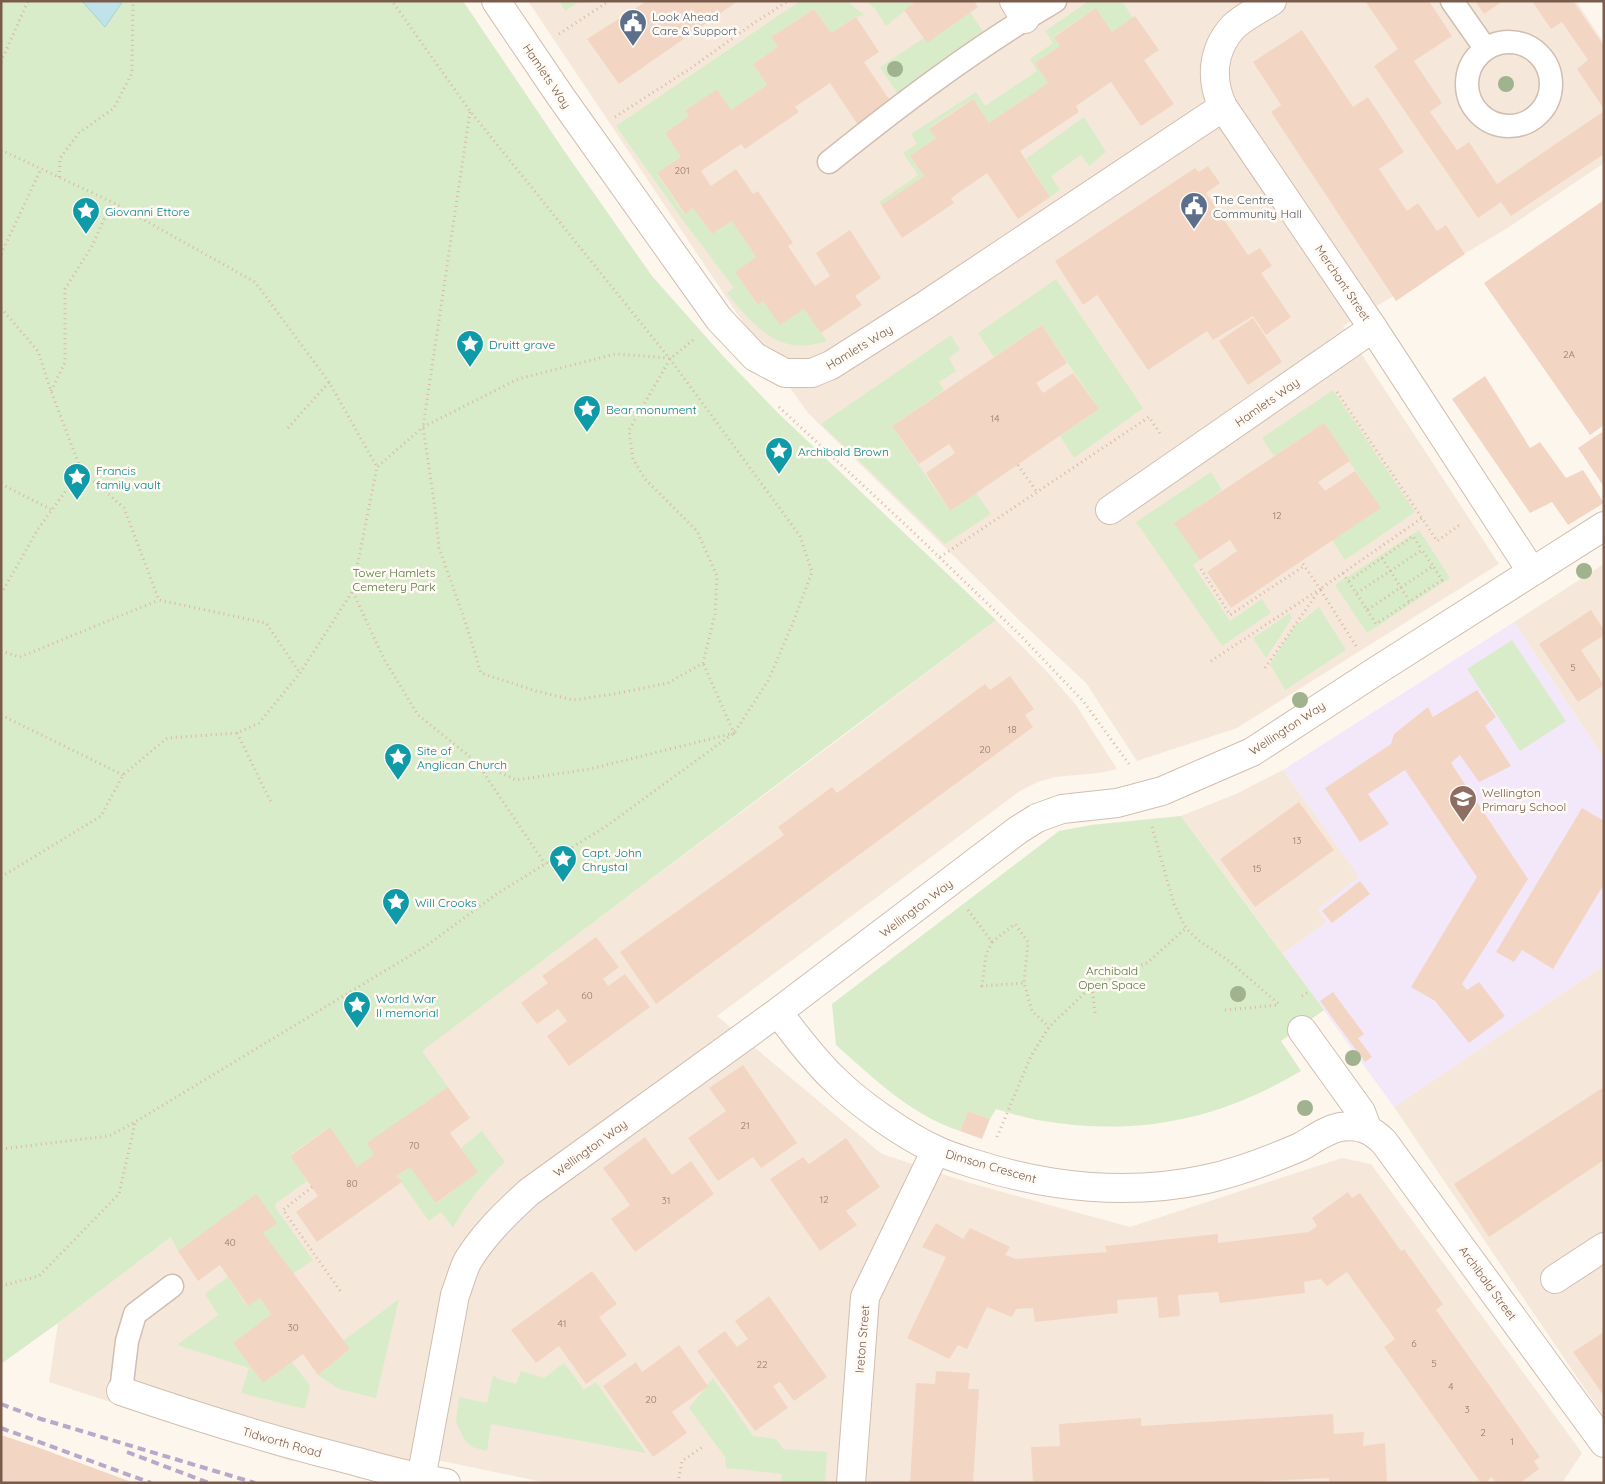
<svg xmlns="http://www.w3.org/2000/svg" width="1605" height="1484" font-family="Quicksand,sans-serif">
  <rect width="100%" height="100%" fill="#fdf6ec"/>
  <path fill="#f5e8da" d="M528,1H1576L1604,43V163L1506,229L1343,326L1499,564L1237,728L1137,761L1086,683L1021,622L808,413L736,312Z
    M1604,564V759L1514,622Z
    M996,620L1050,675L1076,705L1117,769L1099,773L1055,777L1038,782L1020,791L717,1016L882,1154L970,1183L1130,1227L1342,1158L1371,1164L1582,1453L1562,1483H547L442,1461H291L49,1382L58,1323L171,1237L830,746Z
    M1283,770L1360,877L1318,909L1327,922L1283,954L1181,816L1236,794Z
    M1604,965V1417L1394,1107Z"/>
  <path fill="#f3e8fa" d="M1514,622L1604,759V965L1394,1107L1283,954L1327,922L1318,909L1359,877L1283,770Z"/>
  <path fill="#d8ecc9" d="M1,1H463L565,152L652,276L723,356L778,413L996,620L422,1051L448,1087L426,1103L374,1154L357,1167L329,1127L290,1155L307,1181L276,1203L275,1207L313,1260L292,1274L263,1233L256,1195L178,1251L171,1237L58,1323L1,1364Z
    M559,1H580L565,11Z
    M800,1H847L864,15L856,17L831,33L814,9L771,37L778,47L753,64L767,85L731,110L717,89L689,116L665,133L681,157L657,174L684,214L693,208L712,234L732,221L756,257L735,272L758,305L763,301L804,309L827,341C816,344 804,347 793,345C765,341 743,313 727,293L734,288L682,219L616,126Z
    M866,1H913L914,3L886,26L875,9Z
    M1089,1H1122L1133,18L1112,32L1096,8L1054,36L1060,46L1035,63L1048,83L989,123L972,99L929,128L936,138L910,156L924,176L881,205L879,202L918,175L903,153L917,144L911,134L976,92L985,106L1037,71L1030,59L1053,43L1045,31Z
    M968,9L988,39L900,97L880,67Z
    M1084,117L1106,152L1089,166L1081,155L1051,176L1060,190L1050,197L1026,159Z
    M1056,279L1143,408L1074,458L1060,436L1099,409L1042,325L994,357L978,333Z
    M951,335L960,350L949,358L956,371L939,382L944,390L892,426L950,511L976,493L991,514L945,544L821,424Z
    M1333,390L1415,512L1345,560L1332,540L1380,508L1324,423L1274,456L1262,438Z
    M1211,472L1222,490L1175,523L1200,560L1193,565L1230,621L1262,599L1271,613L1222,646L1136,522Z
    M1419,530L1450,578L1367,633L1335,585Z
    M1319,607L1346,650L1285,690L1270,664L1294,627Z
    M1290,613L1292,618L1266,658L1253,638Z
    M1512,640L1566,721L1520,751L1467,669Z
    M1181,816L1324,1010L1281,1041L1301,1071C1217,1121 1134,1137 1037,1120C1023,1117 1009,1113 996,1109L990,1119L968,1111L960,1131C911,1115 873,1078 836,1045L832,1004L1059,831L1091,825Z
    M482,1131L505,1162C484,1181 467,1203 453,1228L441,1212L429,1221L397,1176L410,1167L437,1203L477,1172L461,1148Z
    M228,1277L247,1306L260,1298L271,1314L233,1343L263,1383L292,1362L310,1386L305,1409L241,1393L249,1368L177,1345L218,1315L205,1294Z
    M399,1299L376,1398L339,1389L318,1375L350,1349L343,1341Z
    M564,1363L584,1390L596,1382L646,1453L491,1424L487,1451L472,1447L464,1439L456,1422L459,1397L487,1403L493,1375L498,1379L516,1384L521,1371L544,1378Z
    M713,1378L753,1436L776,1439L783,1449L827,1452L825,1482L781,1483L782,1474L726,1468L725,1457L689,1408Z"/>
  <path fill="#bfe3e8" stroke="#a5d3da" d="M82,1H123L105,27Z"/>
  <path fill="#f3d5c3" d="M647,1H738L619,84L587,39Z
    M913,1H974L978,7L927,43L904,10L914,3Z
    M1365,1H1429L1452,36L1414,61L1442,103L1430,112L1457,150L1469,142L1497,184L1604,111V154L1511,216L1501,202L1478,218L1374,66L1398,49Z
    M1475,1H1503L1484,14Z
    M1532,1H1573L1604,46V109L1577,69L1588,60L1562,22L1551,29Z
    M1096,8L1112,32L1135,16L1159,50L1144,60L1174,104L1141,126L1111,82L1076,106L1079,112L1020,151L1050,197L1018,219L987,173L951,198L954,203L902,238L881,205L924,176L910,156L936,138L929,129L973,99L989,123L1048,83L1035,63L1060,46L1054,37Z
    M814,9L831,33L856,17L879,52L864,62L893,105L860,128L830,83L795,107L799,112L745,149L741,144L701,171L711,186L736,169L753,194L758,191L793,243L788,246L815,286L830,276L816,253L850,230L881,278L855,296L862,305L821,333L804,309L780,325L763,301L758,305L735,272L756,257L732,221L712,234L693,208L685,214L657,173L681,157L665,133L689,116L685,111L717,89L731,110L767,85L753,64L778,47L771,37Z
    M1302,30L1353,107L1368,97L1404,152L1379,169L1407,211L1418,203L1437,231L1446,225L1465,254L1396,301L1271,112L1281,105L1253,62Z
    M1208,166L1220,183L1206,193L1248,255L1260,248L1272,266L1261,273L1291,317L1266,335L1253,316L1213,340L1207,331L1148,370L1097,295L1083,305L1055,261L1195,168L1199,172Z
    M1604,200V425L1590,435L1484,283Z
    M1253,318L1282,362L1248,385L1219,341Z
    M1042,325L1067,363L1036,383L1043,393L1073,373L1099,409L950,511L926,473L955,453L949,444L919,464L892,426Z
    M1485,376L1530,448L1540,442L1566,478L1583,470L1604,503L1568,525L1552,502L1530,513L1452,399Z
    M1324,423L1350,461L1318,482L1325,491L1355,471L1381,508L1231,608L1207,572L1237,551L1230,540L1200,560L1174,523Z
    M1602,432L1604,435V487L1578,448Z
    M1591,610L1604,630V635L1581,650L1604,685L1578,702L1539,644Z
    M1010,676L1034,709L1025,715L1033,727L656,1004L620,952L784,835L778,827L832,787L837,793L985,684L990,690Z
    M1477,690L1496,717L1485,726L1511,766L1479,782L1460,755L1451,763L1528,879L1462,984L1467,990L1479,982L1505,1016L1469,1043L1435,1001L1411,987L1477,877L1405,770L1368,794L1389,824L1360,842L1325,788L1391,744L1394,734L1428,707L1433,717Z
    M1299,802L1334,850L1255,907L1220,859Z
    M1582,808L1604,821V884L1553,969L1522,950L1514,962L1496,952Z
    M1360,881L1370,894L1332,923L1322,911Z
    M596,937L619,967L603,979L608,986L625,974L650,1007L569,1066L547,1036L567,1021L558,1009L537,1024L521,1003L548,983L542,976Z
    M1333,992L1364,1034L1358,1038L1372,1057L1365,1062L1320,1001Z
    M743,1065L797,1143L761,1168L753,1157L718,1181L688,1138L726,1111L709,1088Z
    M448,1087L470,1118L450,1133L478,1172L436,1203L410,1167L397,1176L402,1182L317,1242L296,1212L318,1196L290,1156L330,1127L357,1167L374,1154L367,1143Z
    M1604,1087V1160L1489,1237L1454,1184Z
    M968,1111L990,1119L982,1139L960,1131Z
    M645,1137L672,1175L691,1161L714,1194L635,1252L611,1219L630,1205L603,1168Z
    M846,1138L880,1187L846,1211L857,1225L820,1251L770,1179L803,1157L809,1164Z
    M1348,1192L1352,1198L1360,1193L1401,1251L1404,1249L1443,1304L1436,1310L1540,1457L1534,1461L1539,1469L1520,1483H1496L1492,1477L1485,1483H1481L1384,1347L1395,1339L1347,1272L1327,1286L1321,1279L1304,1282L1305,1293L1220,1303L1218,1292L1178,1295L1180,1316L1159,1318L1157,1297L1117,1300L1118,1313L1035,1322L1033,1308L1016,1309L1012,1317L987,1307L967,1349L958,1345L949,1359L907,1338L946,1257L922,1247L936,1223L963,1239L970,1228L1010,1247L1005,1255L1016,1259L1107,1252L1105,1246L1218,1234V1243L1309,1232L1317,1226L1312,1218Z
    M256,1194L277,1223L263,1233L350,1349L318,1375L303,1354L263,1383L233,1343L271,1314L260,1298L248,1306L220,1265L198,1281L178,1251Z
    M592,1271L617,1304L599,1317L627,1355L586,1384L559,1346L536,1363L511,1330Z
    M769,1296L827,1377L794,1401L780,1382L773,1386L788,1408L755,1431L697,1351L725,1331L737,1347L748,1339L735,1321Z
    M1604,1332V1396L1573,1352Z
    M679,1345L708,1386L672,1412L687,1433L653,1457L603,1386L636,1362L642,1372Z
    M936,1371L970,1373L968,1389H979L973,1483H910L916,1383L935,1384Z
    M1333,1414L1334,1434L1364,1432L1363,1446L1385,1443L1387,1483H1329V1478L1224,1483H1033L1031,1447L1060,1446L1059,1424L1141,1418V1426Z
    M1,1435L37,1447L134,1483H7L1,1481Z"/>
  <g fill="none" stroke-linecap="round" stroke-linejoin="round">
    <defs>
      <path id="lane" d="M1452,1L1485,48
        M1467 84a42 42 0 1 1 84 0a42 42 0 1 1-84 0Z
        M829,162C901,104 975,48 1055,1
        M121,1391L127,1341L135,1314L172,1286"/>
      <path id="street" d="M496,1L561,97L719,319L755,357L785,373H812L831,365L924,306L1223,107
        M1014,1L1025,19
        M1272,1C1260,9 1243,17 1233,27C1212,50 1210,80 1223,107L1373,328L1532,572
        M1110,510L1373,328
        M778,1012C795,1035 813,1059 834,1079C858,1103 905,1136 936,1150C948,1156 962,1160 975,1164C1049,1188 1130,1196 1207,1179C1239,1172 1270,1160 1300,1147C1313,1140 1325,1130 1340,1127C1359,1124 1371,1129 1384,1142L1604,1443
        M1302,1030L1361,1112L1367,1128
        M1555,1279L1604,1247
        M121,1391C194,1416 268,1439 343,1458C377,1467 411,1477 446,1483
        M421,1479L455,1295C459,1285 462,1273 467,1262C483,1235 506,1213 529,1192L778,1012L1018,830L1037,818L1062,809L1117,803L1162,791L1252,752L1373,673L1604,526
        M851,1483L865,1297L936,1150"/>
    </defs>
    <use href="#lane" stroke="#d1beb0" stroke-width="25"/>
    <use href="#street" stroke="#d1beb0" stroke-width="30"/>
    <path stroke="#d9b8a5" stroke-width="3" stroke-dasharray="1 4" stroke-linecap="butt" d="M559,34L609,1
      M1,62L28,1
      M470,112L423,427L435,508L439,548L464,618L481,673L536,691L573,700L614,694L668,683L703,663L715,614L717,576L697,531L645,479L633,459L629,430L670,359L693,340
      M615,117L691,68L754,23L788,1
      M1,150L112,202L255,282L329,382L377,467
      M59,177L60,158L79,133L114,108L132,73L133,1
      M1,254L41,169
      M1,308L38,351L51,391L81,470L124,508L159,600L266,623L300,673
      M51,391L65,362V289L92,246L112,202
      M1337,392L1422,518
      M779,407L910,529L1019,634L1083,701L1129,764
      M288,428L329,382
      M1018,465L1037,492
      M1,484L52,510
      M940,557L1149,417L1161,435
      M1382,558L1410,602
      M1201,569L1230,615L1304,566
      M1343,573L1367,610L1433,566L1422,550L1357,593
      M1349,581L1413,536L1422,550
      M353,592L384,659L418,715L474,760L516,780L590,769L734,733L703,663
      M1,594L38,529L81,470
      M1367,610L1376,624L1442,580L1433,566
      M1356,646L1320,589L1422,518L1437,541L1461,524
      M1,651L20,657L159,600
      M1211,661L1320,589L1301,561
      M1265,668L1318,592
      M1,715L123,775
      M237,733L272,804
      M475,760L545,864
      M1152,827L1174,904L1186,928L1198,940L1229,961L1280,1005
      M1,877L101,816L123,775L167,738L237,733L259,723L300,673L352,592L377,467L423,427L518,379L615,354L669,358
      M968,910L992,942L1015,924L1028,942L1024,983L1032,1011L1049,1027
      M992,942L986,955L982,986L1024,983
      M1092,987L1095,1013
      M1302,996L1310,991
      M1225,1010L1279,1005
      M997,1137L1031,1056L1049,1027L1092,986L1147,963L1186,928
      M1,1149L109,1136L135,1122L426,946L495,895L605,827L734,733L768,681L792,625L812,572L800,536L670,359L470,111L392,1
      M312,1187L283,1210L341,1292
      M1,1286L39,1276L119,1194L135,1123
      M678,1483L682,1461L704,1446"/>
    <use href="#lane" stroke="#fff" stroke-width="22"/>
    <use href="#street" stroke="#fff" stroke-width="28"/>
    <path stroke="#b9a8c9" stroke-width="4" stroke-dasharray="8 5" stroke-linecap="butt" d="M1,1404L43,1420
      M38,1418L255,1483
      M1,1428L151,1483
      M127,1452L209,1483"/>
  </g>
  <g fill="#a0b28e">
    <circle cx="895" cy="69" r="8"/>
    <circle cx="1506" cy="84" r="8"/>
    <circle cx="1584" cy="571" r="8"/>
    <circle cx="1300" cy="700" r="8"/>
    <circle cx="1238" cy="994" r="8"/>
    <circle cx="1353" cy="1058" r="8"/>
    <circle cx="1305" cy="1108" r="8"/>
  </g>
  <defs>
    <symbol id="civic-pin" viewBox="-11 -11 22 30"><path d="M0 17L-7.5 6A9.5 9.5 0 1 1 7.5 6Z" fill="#5c6f8a" stroke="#fffaf3"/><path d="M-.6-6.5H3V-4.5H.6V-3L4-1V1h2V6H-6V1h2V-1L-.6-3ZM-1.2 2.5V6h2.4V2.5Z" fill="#fff"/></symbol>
    <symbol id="sight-pin" viewBox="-11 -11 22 30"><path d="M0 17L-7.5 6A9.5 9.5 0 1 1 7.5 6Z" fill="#0f9aa8" stroke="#fffaf3"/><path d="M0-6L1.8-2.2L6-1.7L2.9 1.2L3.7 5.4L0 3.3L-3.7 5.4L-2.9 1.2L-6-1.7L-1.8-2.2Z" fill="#fff"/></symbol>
    <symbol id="school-pin" viewBox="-11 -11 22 30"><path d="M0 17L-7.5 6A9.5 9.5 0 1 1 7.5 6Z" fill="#8d6e63" stroke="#fffaf3"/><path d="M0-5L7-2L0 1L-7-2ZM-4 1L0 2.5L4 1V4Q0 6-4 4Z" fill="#fff"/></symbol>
  </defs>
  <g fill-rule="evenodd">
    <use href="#civic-pin" x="617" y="7" width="32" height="43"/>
    <use href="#civic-pin" x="1178" y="190" width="32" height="43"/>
    <use href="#sight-pin" x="70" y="195" width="32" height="43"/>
    <use href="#sight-pin" x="454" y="328" width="32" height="43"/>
    <use href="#sight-pin" x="571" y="393" width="32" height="43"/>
    <use href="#sight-pin" x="763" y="435" width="32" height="43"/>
    <use href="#sight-pin" x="61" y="461" width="32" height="43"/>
    <use href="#sight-pin" x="382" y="741" width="32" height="43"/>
    <use href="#school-pin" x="1447" y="783" width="32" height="43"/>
    <use href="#sight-pin" x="547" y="843" width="32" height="43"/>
    <use href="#sight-pin" x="380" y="886" width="32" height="43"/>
    <use href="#sight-pin" x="341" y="989" width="32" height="43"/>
  </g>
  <g text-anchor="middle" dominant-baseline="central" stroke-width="5" stroke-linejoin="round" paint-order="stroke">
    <g font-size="10" fill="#987a6a">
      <text x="682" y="170">201</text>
      <text x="1569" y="354">2A</text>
      <text x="995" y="418">14</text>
      <text x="1277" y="515">12</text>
      <text x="1573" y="667">5</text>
      <text x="1012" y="729">18</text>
      <text x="985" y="749">20</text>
      <text x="1297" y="840">13</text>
      <text x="1257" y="868">15</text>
      <text x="587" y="995">60</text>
      <text x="745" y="1125">21</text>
      <text x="414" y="1145">70</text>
      <text x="352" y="1183">80</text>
      <text x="824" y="1199">12</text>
      <text x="666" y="1200">31</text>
      <text x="230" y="1242">40</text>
      <text x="562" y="1323">41</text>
      <text x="293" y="1327">30</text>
      <text x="1414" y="1343">6</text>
      <text x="1434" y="1363">5</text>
      <text x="762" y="1364">22</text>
      <text x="1451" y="1386">4</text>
      <text x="651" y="1399">20</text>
      <text x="1467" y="1409">3</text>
      <text x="1483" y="1432">2</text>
      <text x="1512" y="1441">1</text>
    </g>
    <g font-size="12" fill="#4e5e75" stroke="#fffaf3" text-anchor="start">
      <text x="652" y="16">Look Ahead<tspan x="652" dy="14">Care &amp; Support</tspan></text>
      <text x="1213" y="199">The Centre<tspan x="1213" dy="14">Community Hall</tspan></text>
    </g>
    <g font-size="12" fill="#7a5c4d" stroke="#fffaf3">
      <text transform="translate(547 76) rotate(56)">Hamlets Way</text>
      <text transform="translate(1343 283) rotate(56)">Merchant Street</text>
      <text transform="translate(859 347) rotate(-31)">Hamlets Way</text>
      <text transform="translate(1267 402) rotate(-35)">Hamlets Way</text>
      <text transform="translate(1287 728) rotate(-33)">Wellington Way</text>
      <text transform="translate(916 908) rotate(-37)">Wellington Way</text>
      <text transform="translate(590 1148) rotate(-36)">Wellington Way</text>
      <text transform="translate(991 1166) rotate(16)">Dimson Crescent</text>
      <text transform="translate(1488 1283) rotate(54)">Archibald Street</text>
      <text transform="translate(862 1339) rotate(-85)">Ireton Street</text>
      <text transform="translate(282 1442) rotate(16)">Tidworth Road</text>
    </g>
    <g font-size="12" fill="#0d838f" stroke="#fffaf3" text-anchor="start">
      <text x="105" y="211">Giovanni Ettore</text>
      <text x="489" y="344">Druitt grave</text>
      <text x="606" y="409">Bear monument</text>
      <text x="798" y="451">Archibald Brown</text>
      <text x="96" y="470">Francis<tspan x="96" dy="14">family vault</tspan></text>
      <text x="417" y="750">Site of<tspan x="417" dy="14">Anglican Church</tspan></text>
      <text x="582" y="852">Capt. John<tspan x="582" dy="14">Chrystal</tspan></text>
      <text x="415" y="902">Will Crooks</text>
      <text x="376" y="998">World War<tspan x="376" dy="14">II memorial</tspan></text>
    </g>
    <g font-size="12" fill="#537a41" stroke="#fffaf3">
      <text x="394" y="572">Tower Hamlets<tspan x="394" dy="14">Cemetery Park</tspan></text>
      <text x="1112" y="970">Archibald<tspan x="1112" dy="14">Open Space</tspan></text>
    </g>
    <g font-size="12" fill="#785e54" stroke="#fffaf3" text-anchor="start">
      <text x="1482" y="792">Wellington<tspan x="1482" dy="14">Primary School</tspan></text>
    </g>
  </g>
  <rect width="1605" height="1484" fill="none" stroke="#7a5c4d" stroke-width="5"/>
</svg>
